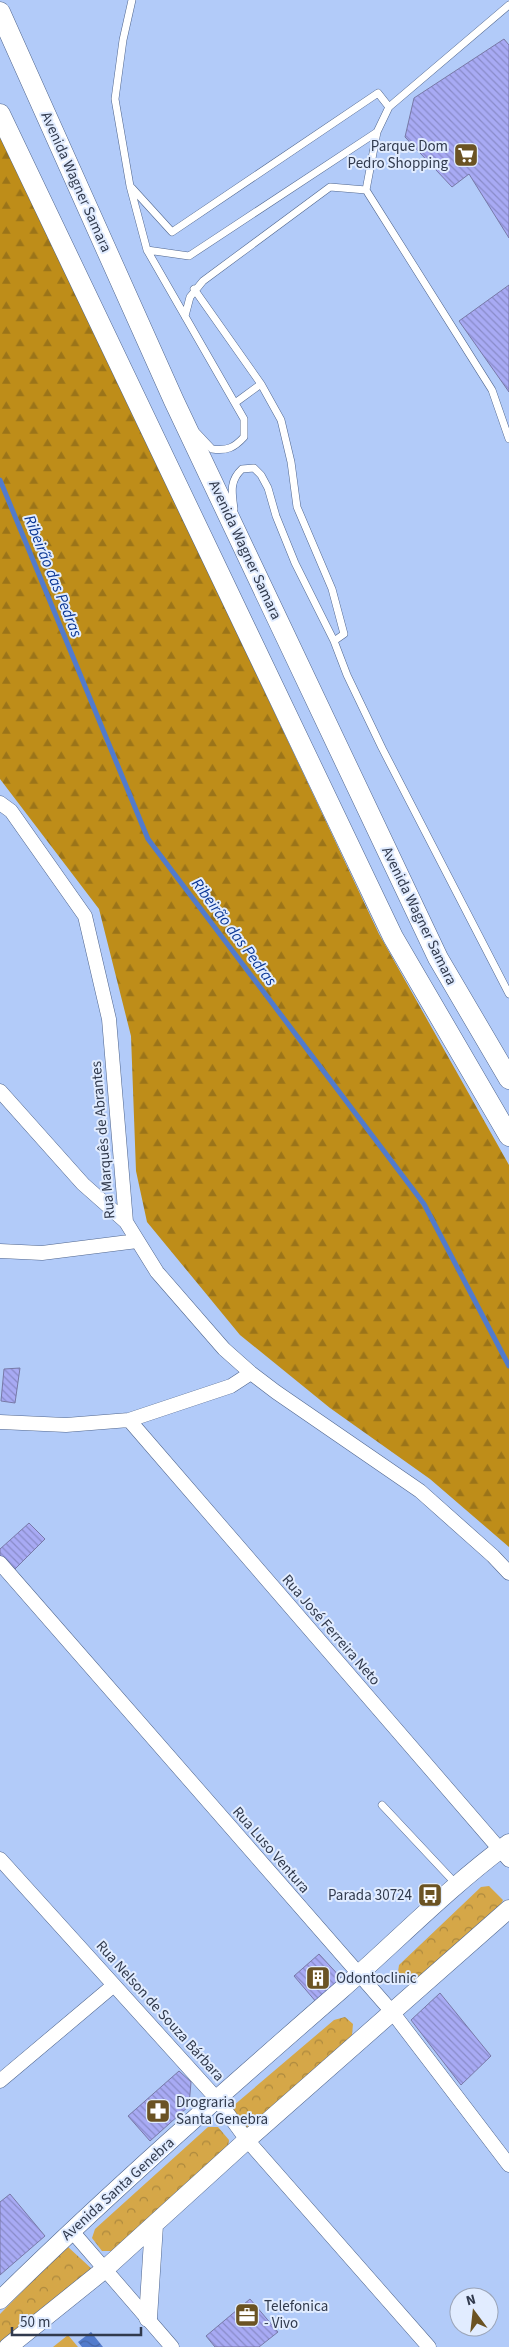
<svg xmlns="http://www.w3.org/2000/svg" width="509" height="2347" font-family="'Source Sans 3',sans-serif">
  <defs>
    <pattern id="forest-firs" width="22" height="20" patternUnits="userSpaceOnUse" patternTransform="scale(1.25)"><rect width="22" height="20" fill="#be8d19"/><path d="M5 1l3.5 6h-7zM16 11l3.5 6h-7z" fill="#9b7419"/></pattern>
    <pattern id="park-crowns" width="20" height="18" patternUnits="userSpaceOnUse" patternTransform="scale(1.25)"><rect width="20" height="18" fill="#d5a748"/><path d="M2 6a3 3 0 1 1 6 0M12 15a3 3 0 1 1 6 0" fill="none" stroke="#ad893e"/></pattern>
    <pattern id="water-waves" width="16" height="10" patternUnits="userSpaceOnUse" patternTransform="scale(1.25)"><rect width="16" height="10" fill="#527bcc"/><path d="M0 5q4-4 8 0t8 0" fill="none" stroke="#4566a8"/></pattern>
    <pattern id="building-back-hatch" width="6" height="6" patternUnits="userSpaceOnUse" patternTransform="scale(1.25)"><rect width="6" height="6" fill="#a8aaf4"/><path d="M-1 5l2 2M0 0l6 6M5-1l2 2" fill="none" stroke="#898bc8"/></pattern>
  </defs>
  <rect width="100%" height="100%" fill="#b2cbf9"/>
  <path fill="url(#forest-firs)" d="M0,131L379,934L509,1165V1547L430,1479L330,1408L240,1335L147,1222L136,1171L131,1036L99,909L0,779Z"/>
  <path fill="url(#park-crowns)" d="M489,1886L503,1900L501,1904L422,1984L409,1983L398,1972L399,1965L481,1887Z
    M345,2017L353,2024L352,2035L253,2129L244,2128L233,2114V2106L334,2020Z
    M208,2127H218L229,2140L228,2147L112,2251H102L92,2238L95,2229Z
    M67,2246L93,2270L0,2345V2314Z"/>
  <path fill="#d5a748" d="M68,2335L78,2347H53Z"/>
  <path fill="url(#water-waves)" d="M91,2332L103,2347H82L78,2342Z"/>
  <g fill="none" stroke-linecap="round" stroke-linejoin="round">
    <path stroke="#527bcc" stroke-width="5" d="M0,480L148,839L424,1204L509,1366"/>
  </g>
  <path fill="url(#building-back-hatch)" stroke="#7879a7" d="M504,39L509,45V238L469,174L452,187L405,137L414,98Z
    M509,285V392L459,321Z
    M20,1368L15,1403L1,1401L4,1369Z
    M29,1523L45,1539L13,1571L0,1556V1549Z
    M319,1954L343,1980L317,2003L294,1976Z
    M440,1993L491,2056L461,2085L411,2020Z
    M179,2071L191,2082L189,2106L150,2141L128,2116Z
    M10,2194L45,2236L0,2275V2202Z
    M250,2299L278,2332L259,2347H215L206,2336Z"/>
  <g fill="none" stroke-linecap="round" stroke-linejoin="round">
    <defs>
      <path id="service" d="M132,0L123,40L115,99L130,186L147,250L244,419V437C234,448 227,451 212,449L197,433
        M509,5L389,107L377,132L366,190L492,390L509,439
        M132,188L172,232L378,93L389,107
        M147,250L189,256L377,132
        M194,289L261,384L281,420L291,462L297,507L332,589L344,634L334,641
        M185,316L190,297L203,281L330,187L366,190
        M235,403L261,384
        M234,509C232,493 229,481 242,469L254,468L261,475L268,488L276,516L295,563L334,641L347,675L382,748L509,994
        M382,1805L457,1885"/>
      <path id="minor" d="M0,803L11,811L85,916L109,1019L126,1222L157,1272L224,1349L251,1373L276,1392L420,1491L493,1556L509,1573
        M0,1091L83,1184L126,1222
        M0,1251L42,1253L137,1241
        M129,1420L509,1860
        M0,1422L66,1425L129,1420L231,1386L251,1373
        M0,1563L393,2013L509,2165
        M0,1859L217,2099L247,2140L429,2347
        M0,2081L114,1985
        M71,2230L172,2347"/>
      <path id="tertiary" d="M0,2300C110,2192 225,2091 341,1990C397,1941 449,1887 509,1843
        M148,2318L154,2225
        M8,2347L105,2269L247,2140L509,1909"/>
      <path id="secondary" d="M0,12L174,401L438,958L509,1079
        M0,114L393,937L509,1136"/>
    </defs>
    <use href="#service" stroke="#50668e" stroke-width="8"/>
    <use href="#minor" stroke="#50668e" stroke-width="15"/>
    <use href="#tertiary" stroke="#50668e" stroke-width="19"/>
    <use href="#secondary" stroke="#50668e" stroke-width="21"/>
    <use href="#service" stroke="#fff" stroke-width="7"/>
    <use href="#minor" stroke="#fff" stroke-width="14"/>
    <use href="#tertiary" stroke="#fff" stroke-width="18"/>
    <use href="#secondary" stroke="#fff" stroke-width="20"/>
  </g>
  <defs>
    <symbol id="supermarket-square" viewBox="-11 -11 22 22"><rect x="-9" y="-9" width="18" height="18" rx="4" fill="#6b5323" stroke="#e1ecff"/><path d="M-6-5.5h2.5l.6 2H6L4.5 2H-2.5L-4.4-4H-6ZM-1.5 3.2a1.3 1.3 0 1 0 .1 0ZM3 3.2a1.3 1.3 0 1 0 .1 0Z" fill="#fff"/></symbol>
    <symbol id="bus-square" viewBox="-11 -11 22 22"><rect x="-9" y="-9" width="18" height="18" rx="4" fill="#6b5323" stroke="#e1ecff"/><path d="M-5-6H5V4H4V6H2V4H-2V6H-4V4H-5ZM-3.5-4V0h7V-4ZM-3.5 1.2v1.5H-2V1.2ZM2 1.2v1.5H3.5V1.2Z" fill="#fff"/></symbol>
    <symbol id="building-square" viewBox="-11 -11 22 22"><rect x="-9" y="-9" width="18" height="18" rx="4" fill="#6b5323" stroke="#e1ecff"/><path d="M-4-6H4V6H1V3H-1V6H-4ZM-2.5-4.3h1.7v1.8h-1.7ZM.8-4.3h1.7v1.8H.8ZM-2.5-1h1.7V.8h-1.7ZM.8-1h1.7V.8H.8Z" fill="#fff"/></symbol>
    <symbol id="pharmacy-square" viewBox="-11 -11 22 22"><rect x="-9" y="-9" width="18" height="18" rx="4" fill="#6b5323" stroke="#e1ecff"/><path d="M-2-6h4v4h4v4h-4v4h-4v-4h-4v-4h4Z" fill="#fff"/></symbol>
    <symbol id="office-square" viewBox="-11 -11 22 22"><rect x="-9" y="-9" width="18" height="18" rx="4" fill="#6b5323" stroke="#e1ecff"/><path d="M-6-3h4V-5.5h4V-3h4V5H-6ZM-1-4.5V-3h2v-1.5ZM-6 0V1H6V0Z" fill="#fff"/></symbol>
  </defs>
  <g fill-rule="evenodd">
    <use href="#supermarket-square" x="452" y="141" width="28" height="28"/>
    <use href="#bus-square" x="416" y="1881" width="28" height="28"/>
    <use href="#building-square" x="304" y="1964" width="28" height="28"/>
    <use href="#pharmacy-square" x="144" y="2097" width="28" height="28"/>
    <use href="#office-square" x="233" y="2301" width="28" height="28"/>
  </g>
  <g text-anchor="middle" dominant-baseline="central" stroke-width="4" stroke-linejoin="round" paint-order="stroke">
    <g font-size="15" fill="#313a4d" stroke="#e1ecff" text-anchor="start">
      <text x="448" y="146" text-anchor="end">Parque Dom<tspan x="448" dy="17">Pedro Shopping</tspan></text>
      <text x="412" y="1895" text-anchor="end">Parada 30724</text>
      <text x="336" y="1978">Odontoclinic</text>
      <text x="176" y="2102">Drograria<tspan x="176" dy="17">Santa Genebra</tspan></text>
      <text x="264" y="2306">Telefonica<tspan x="264" dy="17">- Vivo</tspan></text>
    </g>
    <g font-size="15" fill="#313a4d" stroke="#e1ecff">
      <text transform="translate(76 182) rotate(66)">Avenida Wagner Samara</text>
      <text transform="translate(245 550) rotate(65)">Avenida Wagner Samara</text>
      <text transform="translate(419 916) rotate(64)">Avenida Wagner Samara</text>
      <text transform="translate(103 1140) rotate(-95)">Rua Marquês de Abrantes</text>
      <text transform="translate(331 1630) rotate(49)">Rua José Ferreira Neto</text>
      <text transform="translate(271 1850) rotate(49)">Rua Luso Ventura</text>
      <text transform="translate(160 2011) rotate(48)">Rua Nelson de Souza Bárbara</text>
      <text transform="translate(118 2189) rotate(-42)">Avenida Santa Genebra</text>
    </g>
    <g font-size="16" font-style="italic" fill="#093695" stroke="#e1ecff">
      <text transform="translate(53 576) rotate(68)">Ribeirão das Pedras</text>
      <text transform="translate(234 932) rotate(53)">Ribeirão das Pedras</text>
    </g>
  </g>
  <g transform="translate(474 2312) rotate(345)"><circle r="24" fill="#e1ecff" stroke="#9ba5b8"/>
  <path d="M0-4L9 19L0 12L-9 19Z" fill="#6b5323"/>
  <text y="-8" font-size="14" font-weight="bold" text-anchor="middle" fill="#313a4d">N</text>
  </g>
  <path d="M12 2327v8h129v-8" fill="none" stroke="#313a4d" stroke-width="2.5"/>
  <text x="20" y="2327" font-size="15" fill="#313a4d" stroke="#e1ecff" stroke-width="4" paint-order="stroke">50 m</text>
</svg>
